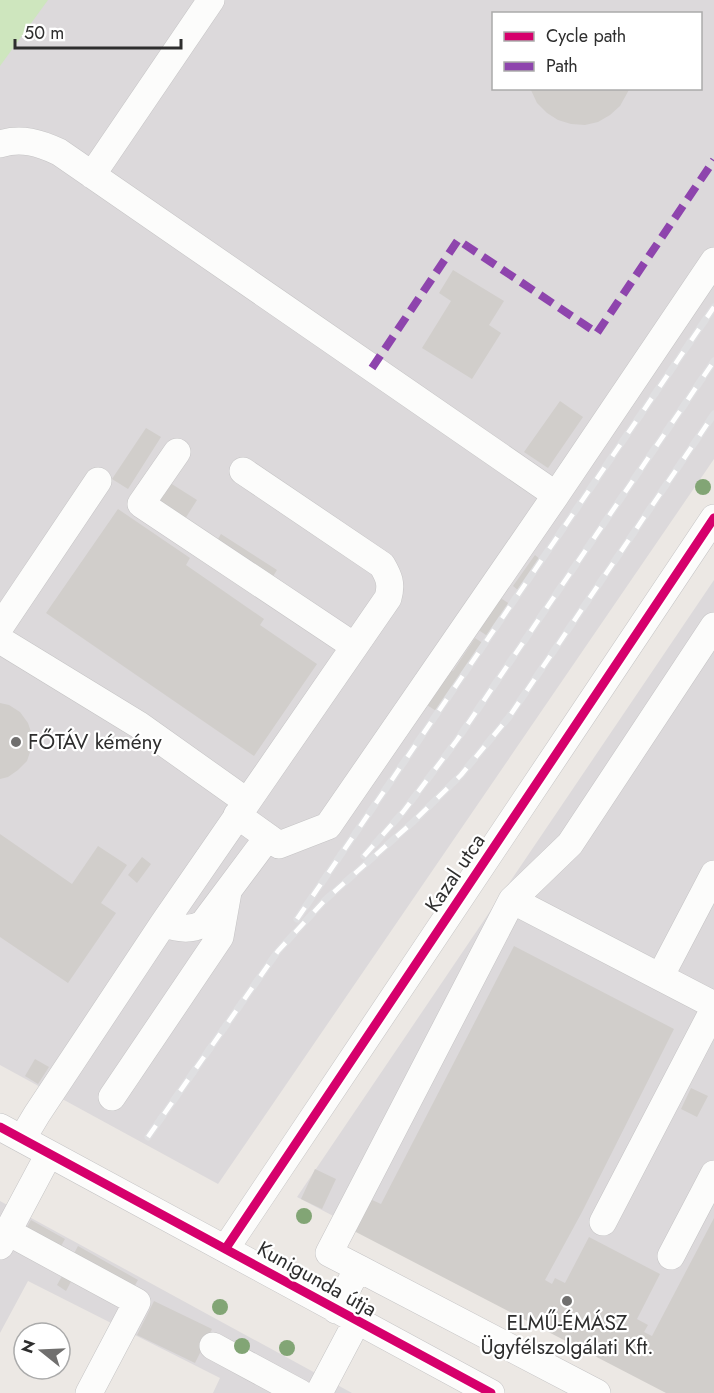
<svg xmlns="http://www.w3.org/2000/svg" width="714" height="1393" font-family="Jost,sans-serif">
  <rect width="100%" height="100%" fill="#ece8e4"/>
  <path fill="#dcd9db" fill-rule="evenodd" d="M0,0H714V459L218,1184L0,1065ZM494,14H700V88H494Z
    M714,580V1393H671L297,1197Z
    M0,1201L352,1393H213L220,1378L28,1281L0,1333Z"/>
  <path fill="#cee6be" d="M0,0H48L0,66Z"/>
  <path fill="#d1cecb" d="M530,88H630L620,106L610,115L598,122L585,125L571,124L558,120L547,113L537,103Z
    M453,270L504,301L489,325L501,333L472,379L422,348L451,301L439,293Z
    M560,401L583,417L548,468L524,452Z
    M146,428L161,437L128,489L112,479Z
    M167,481L197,500L183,522L153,503Z
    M118,509L190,558L186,565L264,619L260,625L317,664L254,756L46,613Z
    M221,534L277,570L268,584L213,547Z
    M535,555L541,560L519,591L513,586Z
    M496,595L511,605L489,637L474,627Z
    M475,638L484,644L438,712L422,702L446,667L453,671Z
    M0,703L9,705L20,712L28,723L32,735L31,749L27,761L18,770L8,777L0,779Z
    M0,834L72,884L98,846L127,865L101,903L116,913L68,983L0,937Z
    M142,857L151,864L137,883L128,875Z
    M514,946L674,1029L582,1212L545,1280L552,1284L555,1278L565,1283L589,1237L660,1274L637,1319L648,1325L644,1332L652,1336L714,1218V1393H666L354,1231L370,1199L381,1204Z
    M35,1059L49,1067L38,1084L25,1076Z
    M691,1088L708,1096L697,1117L681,1109Z
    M315,1169L336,1179L322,1209L301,1199Z
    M31,1220L65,1239L57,1253L23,1234Z
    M78,1246L138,1280L130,1294L70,1261Z
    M66,1269L75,1274L66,1291L57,1285Z
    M154,1301L212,1329L195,1363L137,1335Z"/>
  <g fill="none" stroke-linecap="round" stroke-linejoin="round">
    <defs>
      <path id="minor" d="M0,144C21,137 40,143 59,152L556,495L328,826L279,845L237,815
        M92,175L211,0
        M177,452L141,504L354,646
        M556,495L714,261
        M0,627L98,481
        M0,640L139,725L246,801
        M512,900L570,844L714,626
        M163,924C178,928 189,931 203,924L268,837
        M660,977L714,874
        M112,1097L220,937L228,892
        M0,1127L491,1393
        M22,1139L37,1114L163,924L388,598C392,584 389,577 382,565L243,471
        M603,1222L714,1009
        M8,1232L137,1302L89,1393
        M0,1246L49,1154
        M226,1248L714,518
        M671,1256L714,1174
        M358,1268L329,1253L512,900L714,1005
        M336,1310L358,1268L597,1393
        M213,1346L300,1393
        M319,1393L357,1321"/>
    </defs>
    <use href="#minor" stroke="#c5c4c5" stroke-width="28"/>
    <use href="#minor" stroke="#fcfcfb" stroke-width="27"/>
    <defs>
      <path id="rail" d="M364,856L403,812L457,740L714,361
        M297,919L714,307
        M148,1137L278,951L325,900L413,822L461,775L509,717L714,414"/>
    </defs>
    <use href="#rail" stroke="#dfdfe1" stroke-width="7"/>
    <use href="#rail" stroke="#fff" stroke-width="4.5" stroke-dasharray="14" stroke-linecap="butt"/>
    <path stroke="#8e44ad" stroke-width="8" stroke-dasharray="15 8" stroke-linecap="butt" d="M372,368L458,240L597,333L714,160"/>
    <defs>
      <path id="cycleway" d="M0,1127L491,1393
        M226,1248L714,518"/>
    </defs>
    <use href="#cycleway" stroke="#fff" stroke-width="13"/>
    <use href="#cycleway" stroke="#d6006c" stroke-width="9"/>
  </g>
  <g fill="#82a575">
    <circle cx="703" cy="487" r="8"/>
    <circle cx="304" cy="1216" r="8"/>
    <circle cx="220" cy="1307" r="8"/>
    <circle cx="242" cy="1346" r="8"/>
    <circle cx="287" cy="1348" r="8"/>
  </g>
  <g fill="#706f6e" stroke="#fff" stroke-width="2">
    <circle cx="16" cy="742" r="6"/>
    <circle cx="567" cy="1301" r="6"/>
  </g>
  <g text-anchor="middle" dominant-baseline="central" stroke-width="4.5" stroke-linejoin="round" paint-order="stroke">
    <g font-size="21" fill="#2e2e2e" stroke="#fff" text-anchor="start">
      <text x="28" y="742">FŐTÁV kémény</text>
      <text x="567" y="1323" text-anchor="middle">ELMŰ-ÉMÁSZ<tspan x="567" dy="24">Ügyfélszolgálati Kft.</tspan></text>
    </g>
    <g font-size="21" fill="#2e2e2e" stroke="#fff">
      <text transform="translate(455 873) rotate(-56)">Kazal utca</text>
      <text transform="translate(317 1279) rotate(29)">Kunigunda útja</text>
    </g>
  </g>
  <rect x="492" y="12" width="210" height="78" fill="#ffffff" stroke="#ababab" stroke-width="1.5"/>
  <rect x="504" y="32" width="30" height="9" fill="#d6006c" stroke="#ababab" stroke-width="1.5"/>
  <text x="546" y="42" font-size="18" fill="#2e2e2e">Cycle path</text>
  <rect x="504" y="62" width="30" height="9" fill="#8e44ad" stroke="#ababab" stroke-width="1.5"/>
  <text x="546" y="72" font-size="18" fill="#2e2e2e">Path</text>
  <g transform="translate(42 1351) rotate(288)"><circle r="28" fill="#ffffff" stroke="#ababab" stroke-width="1.5"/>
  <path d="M0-4.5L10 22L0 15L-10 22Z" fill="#706f6e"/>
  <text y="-9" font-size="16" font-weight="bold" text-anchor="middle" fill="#2e2e2e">N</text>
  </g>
  <path d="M15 39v9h166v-9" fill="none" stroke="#2e2e2e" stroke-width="3"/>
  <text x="24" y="39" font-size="18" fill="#2e2e2e" stroke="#ffffff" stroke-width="4.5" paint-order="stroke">50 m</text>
</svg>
